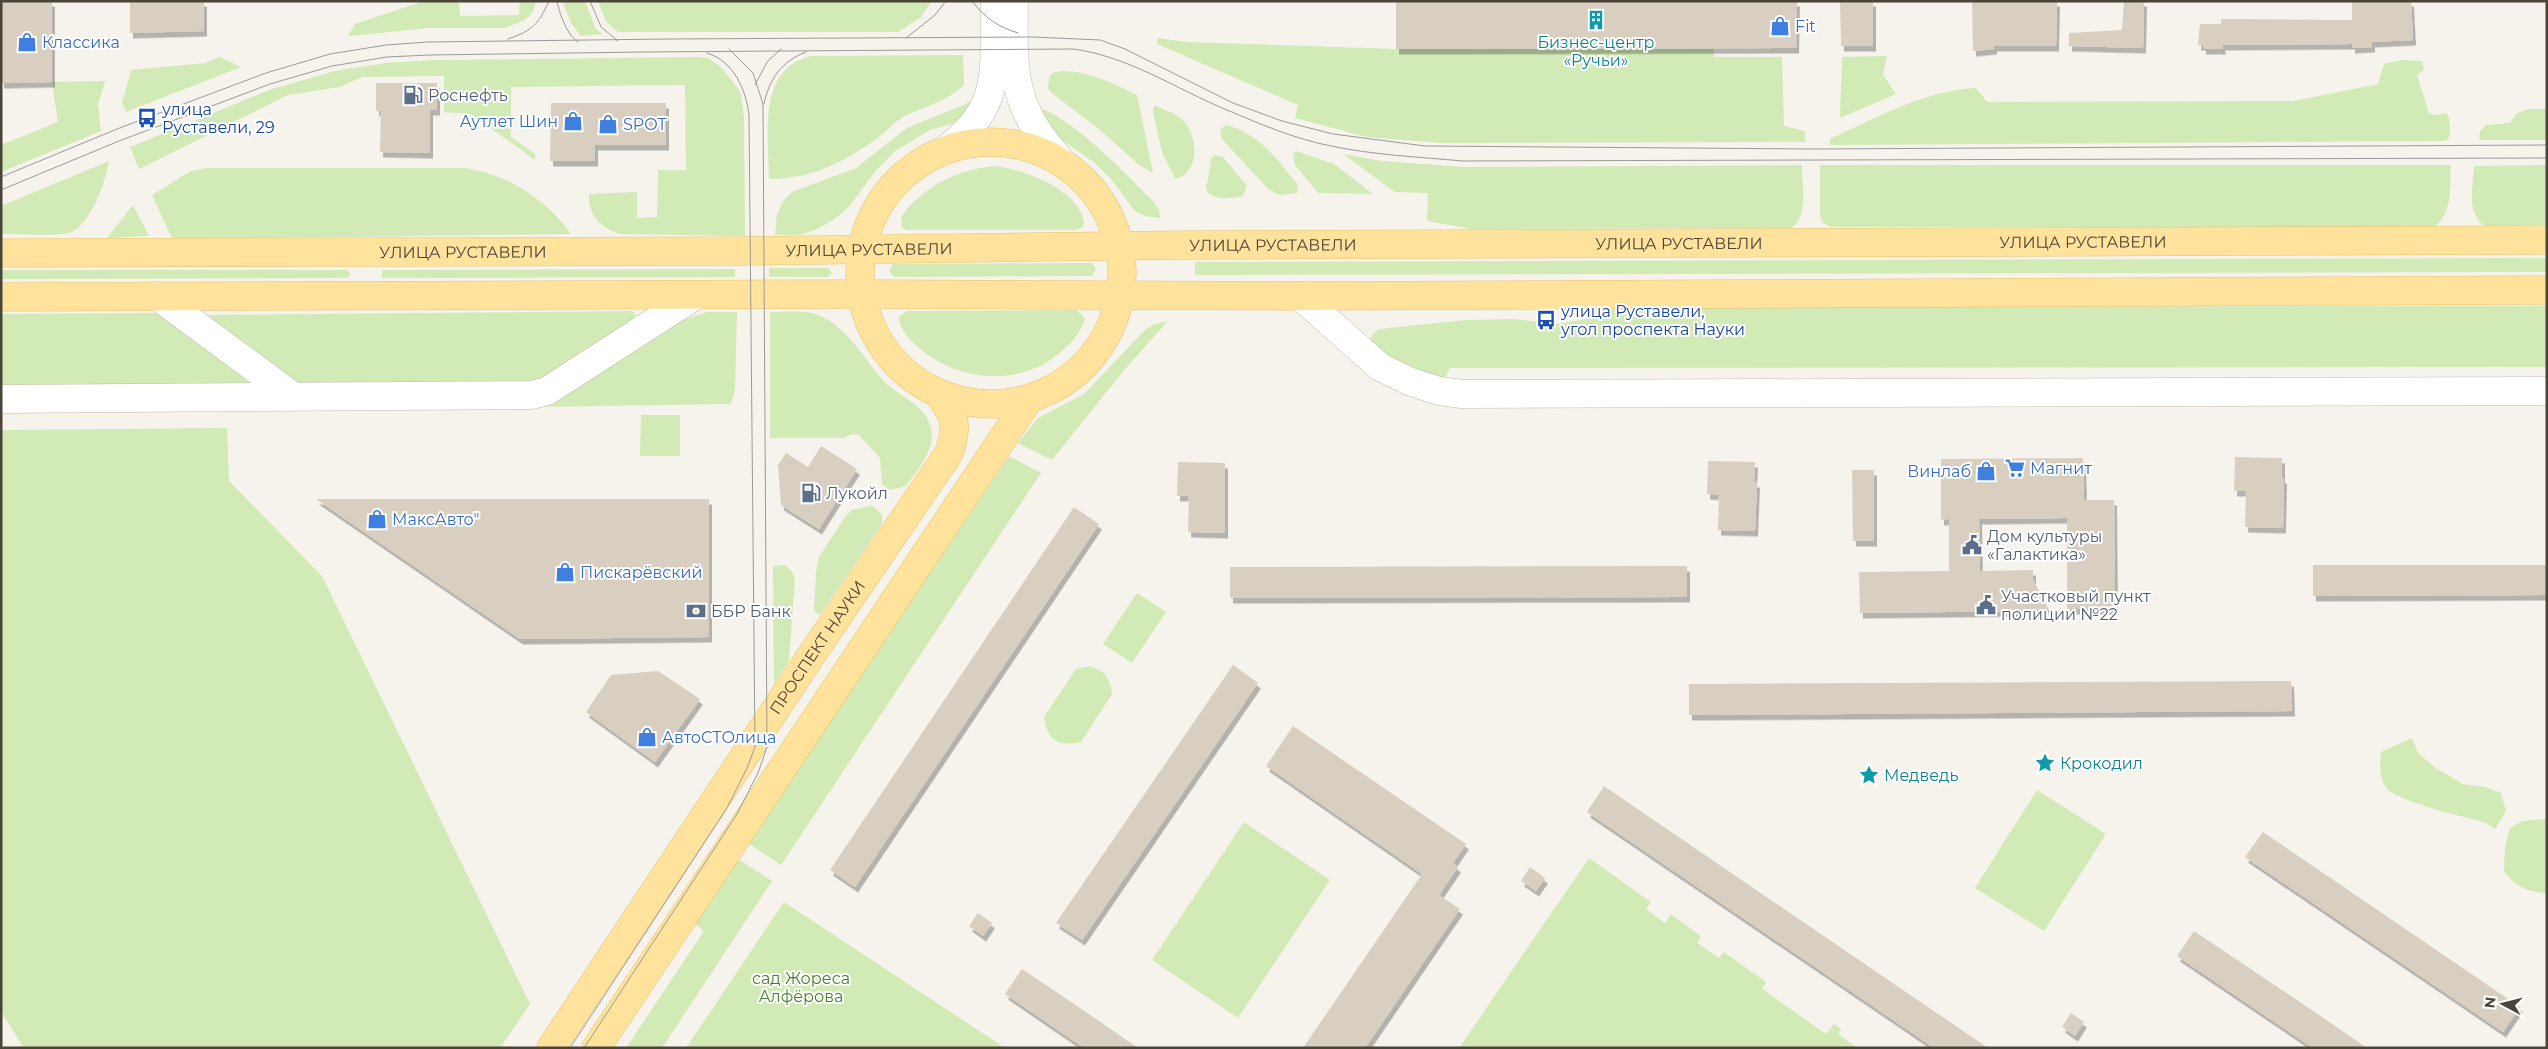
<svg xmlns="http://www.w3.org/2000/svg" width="2548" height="1049" font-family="Montserrat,sans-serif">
  <defs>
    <filter id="shadow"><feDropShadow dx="3" dy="5.5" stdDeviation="0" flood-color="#0004"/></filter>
  </defs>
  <rect width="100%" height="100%" fill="#f6f3ec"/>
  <path fill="#d2eab5" d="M459,1L460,16L519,15L520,1H536L533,12L525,20L505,28H430L348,36L355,24L421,2Z
    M562,1H585L596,29L602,34L581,36L571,23Z
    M598,1H932L920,18L898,32H618L606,22Z
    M1158,38L1187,42L1396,49H1714V57H1782L1784,126L1805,131V142L1441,143L1367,137L1295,118L1298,105L1157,44Z
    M963,55L964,85C943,104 927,105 903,117C893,123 885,133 876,139C843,163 810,179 769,179C769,137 756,69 811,56Z
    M1887,56L1883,75L1896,94L1840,118L1842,57Z
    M220,57L241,67L126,112L122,103L131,70L205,63Z
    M697,57L708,58L722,68L740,91L744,116L745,236L620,234C599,227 588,215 589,194L637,192V218L657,217L658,170H686L685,85L511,87V137L535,154V160L471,114L444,112V76L362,77L340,87L288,95L139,169L130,147L272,89L335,71L385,63L434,60Z
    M2402,60L2422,61L2424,70L2417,75L2429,113L2434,115L2446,113L2449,117L2450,136L2446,141L1830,145V139C1876,118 1925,90 1976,88L1987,102L2293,101L2378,84L2384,64Z
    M1061,71C1090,71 1112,83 1137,95L1153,173L1138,164L1099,129L1053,94L1048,89L1049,77L1053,73Z
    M105,81L98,105L101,131L1,172V145L58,122L52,82Z
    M982,97L955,123L930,130L894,152L874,173L848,208L833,220L817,229L800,235H775L777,214L784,200L792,192L856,168L907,128Z
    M1154,105C1162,109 1172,112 1179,117C1195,128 1201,161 1185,174C1183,176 1178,178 1175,179L1162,152L1153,112Z
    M1032,106C1069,113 1126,174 1153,201L1159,210L1160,218L1145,216L1135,211L1111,179L1095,163L1053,134Z
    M2528,109H2547V140H2479L2480,131L2486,125L2510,123L2516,114Z
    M1226,125C1259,133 1278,160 1298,185L1297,193L1280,195L1269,190L1222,139L1220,130Z
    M1296,151L1334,164L1373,194L1318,193L1295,165L1293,154Z
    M1343,154L1381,161L1465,167L1802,165C1802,184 1809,218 1791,228L1472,229L1427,221L1428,193L1395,192Z
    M1214,155L1223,157L1247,186L1243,196C1232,199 1211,201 1206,189L1211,160Z
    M109,161C106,181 91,223 72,232C62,237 15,234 1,234V206Z
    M1820,165H2451C2449,188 2454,212 2434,227H1831L1823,223L1820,215Z
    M2547,165V225L2484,226C2466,211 2473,187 2474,166Z
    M996,166C1025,170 1080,190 1084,223L1082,228L1076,230H906L902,228L901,217C923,186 959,169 996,166Z
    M208,168H464C507,174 545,198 571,234L172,239L152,195L191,171Z
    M133,205L149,236L107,238Z
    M2547,258V272L1195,275V262Z
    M1092,263L1096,269L1092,276L894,277L889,271L893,264Z
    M769,268H828L832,273L828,277H769Z
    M735,269V277L382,278V270Z
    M1,270H347L351,274L347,278L1,279Z
    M2547,306V367L1450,368L1444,380C1417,372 1391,362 1370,343L1372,335L1379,329L1466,320L1514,319L1557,324L1593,318L1594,307Z
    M1077,310L1085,318C1082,331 1072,342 1062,351C1020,388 959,382 919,348C910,340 899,329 899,317L907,311Z
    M631,311L635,313L634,321L541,383L297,386L204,315Z
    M707,312H737L735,389L731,404L535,407L677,322Z
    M770,312C786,312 808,309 823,317C850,331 863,358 883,380C898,397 925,403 931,428C936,450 918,469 906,486L890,490L882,484L880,458L859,435L853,434L842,438H770Z
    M156,313L165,315L252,380L254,385L1,387V314Z
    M1168,321L1125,369L1052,460L1018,443L1038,418L1084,394L1145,330L1154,324Z
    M641,415H680V456H640Z
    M227,428L229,481L322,576L530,1004L500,1048H24L1,1012V430Z
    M1009,456L1041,473L781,865L748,843Z
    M872,506C880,511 883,514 882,524L820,615L814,611L816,571L819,557L845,517L852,510Z
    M785,565L791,570L795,578L789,661L774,684L773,566Z
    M1137,593L1166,612L1132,663L1103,644Z
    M1089,666C1105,671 1110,677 1112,694L1081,742C1058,747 1047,740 1044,717L1076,669Z
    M2412,738L2418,753L2434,767L2463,784L2485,787L2501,793L2506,811L2495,829L2486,823C2467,817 2392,801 2385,786C2379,775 2380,764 2381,752Z
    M2037,790L2106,834L2044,931L1975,888Z
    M2547,819V893C2528,893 2516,886 2504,872L2505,847L2510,828L2522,821Z
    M1244,822L1330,880L1238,1018L1152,960Z
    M1589,858L1651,902L1646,909L1665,923L1671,914L1701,936L1697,943L1719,958L1724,952L1766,982L1762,989L1826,1034L1834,1024L1841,1029L1838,1034L1857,1048H1459Z
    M738,859L772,881L662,1048H626L704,931L695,924Z
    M784,902L1005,1048H686Z"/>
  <path fill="#d8cfc1" filter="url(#shadow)" d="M1,1H52V82L1,83Z
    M130,1H204V31L130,33Z
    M1396,1H1797L1796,48L1396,49Z
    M1840,1H1873V46H1841Z
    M1972,1H2057L2056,46H1994V49L1973,51Z
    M2124,1H2144L2143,48L2069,46V33L2122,30Z
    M2352,1H2411L2413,40L2372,42V47L2352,48V44L2222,45L2223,49H2203V45H2198L2200,24H2221V19L2352,20Z
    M376,83H437V110H430V153L380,152L381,111H376Z
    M551,103H666V145H595V161H550Z
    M821,446L857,469L819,529L781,505L778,465L786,453L808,467Z
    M2235,457L2282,458V478H2284L2283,528L2245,527L2246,491H2234Z
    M2083,458L2084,500H2114L2115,609H2067V518L1979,519L1980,571L2033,570V580L2048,609H2043V611L1860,613L1859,572L1949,571V519L1941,520V459Z
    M1708,461L1755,462L1754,482H1757L1755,531L1718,530L1719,495L1707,494Z
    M1178,462L1225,463V533L1188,532L1189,496H1177Z
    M1852,470H1874V541H1853Z
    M316,499H709V637L520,639Z
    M1074,507L1099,524L855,887L830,870Z
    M2313,565H2547V595L2313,596Z
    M1687,566V597L1230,598V567Z
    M1233,665L1258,683L1082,940L1056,923Z
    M658,671L700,699L655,762L586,712L611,675Z
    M2291,681L2292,711L1689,715V684Z
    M1293,726L1466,844L1453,863L1458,867L1439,895L1460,909L1365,1048H1303L1422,874L1266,766Z
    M1604,786L1793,915L1988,1048H1934L1896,1022L1587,812Z
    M2263,832L2520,1007L2503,1032L2245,857Z
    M1530,867L1545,878L1536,891L1521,881Z
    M978,913L992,923L983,936L969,926Z
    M2194,931L2303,1004L2367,1048H2313L2177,956Z
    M1022,969L1083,1010L1138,1048H1084L1005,994Z
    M2071,1013L2084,1022L2075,1036L2062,1027Z"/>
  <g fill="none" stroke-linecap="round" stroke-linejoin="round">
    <defs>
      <path id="minor" d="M1014,1C1013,75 1011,107 1064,164
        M942,152C1005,107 993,70 995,1
        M157,296L294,397
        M1300,296L1380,367L1411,382L1439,391L1462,394L2547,391
        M1,399L532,395L547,391L696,295"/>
      <g id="major">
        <circle cx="991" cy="273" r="131"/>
        <path id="s1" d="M1,253L743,251L1186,245L2547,240"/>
        <path d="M1,297L861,294L1300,296L2547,290"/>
        <path id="s2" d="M551,1048L812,654L949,453C958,424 956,418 938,393"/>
        <path d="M596,1048L1029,399"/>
      </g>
    </defs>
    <use href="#minor" stroke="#c2bbae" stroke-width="29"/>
    <use href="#major" stroke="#e6c16a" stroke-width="29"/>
    <use href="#minor" stroke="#fff" stroke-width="28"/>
    <use href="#major" stroke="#ffe39c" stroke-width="28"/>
    <path stroke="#9a9a9a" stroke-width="1" d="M557,1C559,13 568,37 578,42
      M590,1L601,27L618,41
      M972,1C985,18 998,27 1018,33
      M906,38L935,15L946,1
      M508,39C533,30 538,25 549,1
      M755,85L767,62L781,49
      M764,104C769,79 782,61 806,52
      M1,177L117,129L266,73L330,54L386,45L428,42L668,39L1033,37L1100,40L1125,49L1233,103L1282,121L1333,134L1425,146L1813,149L2547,145
      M1,190L119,141L270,84L332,66L387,57L429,55L642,52L1073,49C1128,56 1176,89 1227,110C1260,124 1295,139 1331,146C1374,155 1419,157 1463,161L2547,158
      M570,1048L727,808L747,768L755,747L749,115C746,90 734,61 707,53
      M584,1048L737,814L758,773L767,747L763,104L753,73L729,49"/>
  </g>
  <defs>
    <symbol id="building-bare" viewBox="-9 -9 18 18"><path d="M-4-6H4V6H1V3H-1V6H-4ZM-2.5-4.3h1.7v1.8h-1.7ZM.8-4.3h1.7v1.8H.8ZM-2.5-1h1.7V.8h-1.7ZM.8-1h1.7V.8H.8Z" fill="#0f9aa8" stroke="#fff" stroke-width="2.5" paint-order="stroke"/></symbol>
    <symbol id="shop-bare" viewBox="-9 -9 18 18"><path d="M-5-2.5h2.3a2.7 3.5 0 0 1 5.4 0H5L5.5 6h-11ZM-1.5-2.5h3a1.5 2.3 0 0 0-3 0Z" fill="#3f7fe0" stroke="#fff" stroke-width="2.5" paint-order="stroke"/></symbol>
    <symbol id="fuel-bare" viewBox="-9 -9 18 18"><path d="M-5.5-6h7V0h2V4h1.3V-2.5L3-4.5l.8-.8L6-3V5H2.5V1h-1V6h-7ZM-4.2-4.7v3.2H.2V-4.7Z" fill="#5c6f8a" stroke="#fff" stroke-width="2.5" paint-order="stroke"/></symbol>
    <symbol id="bus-bare" viewBox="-9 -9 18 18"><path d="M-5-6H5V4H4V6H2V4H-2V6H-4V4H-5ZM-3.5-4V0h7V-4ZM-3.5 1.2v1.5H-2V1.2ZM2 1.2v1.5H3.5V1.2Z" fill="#1a4fb4" stroke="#fff" stroke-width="2.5" paint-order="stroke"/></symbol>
    <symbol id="supermarket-bare" viewBox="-9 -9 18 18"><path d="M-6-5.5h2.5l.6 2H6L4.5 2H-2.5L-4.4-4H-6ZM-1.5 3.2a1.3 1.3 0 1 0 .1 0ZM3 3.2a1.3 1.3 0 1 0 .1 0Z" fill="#3f7fe0" stroke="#fff" stroke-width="2.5" paint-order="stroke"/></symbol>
    <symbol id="civic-bare" viewBox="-9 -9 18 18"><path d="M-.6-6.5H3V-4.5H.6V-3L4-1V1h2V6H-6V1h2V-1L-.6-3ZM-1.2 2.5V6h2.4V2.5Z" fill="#5c6f8a" stroke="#fff" stroke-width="2.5" paint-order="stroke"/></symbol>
    <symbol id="bank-bare" viewBox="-9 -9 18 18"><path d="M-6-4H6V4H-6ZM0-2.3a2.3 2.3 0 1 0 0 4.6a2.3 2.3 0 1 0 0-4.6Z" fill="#5c6f8a" stroke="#fff" stroke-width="2.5" paint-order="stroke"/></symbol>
    <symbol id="sight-bare" viewBox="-9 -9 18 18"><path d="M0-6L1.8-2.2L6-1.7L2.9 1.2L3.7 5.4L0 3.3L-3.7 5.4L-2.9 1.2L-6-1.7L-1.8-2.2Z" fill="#0f9aa8" stroke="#fff" stroke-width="2.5" paint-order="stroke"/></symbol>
  </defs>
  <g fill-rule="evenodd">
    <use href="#building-bare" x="1582" y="6" width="28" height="28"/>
    <use href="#shop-bare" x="1766" y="12" width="28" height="28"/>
    <use href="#shop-bare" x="13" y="28" width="28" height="28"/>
    <use href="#fuel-bare" x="399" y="81" width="28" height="28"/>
    <use href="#bus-bare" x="133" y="104" width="28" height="28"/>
    <use href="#shop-bare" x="559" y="107" width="28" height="28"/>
    <use href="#shop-bare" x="594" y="110" width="28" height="28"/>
    <use href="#bus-bare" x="1532" y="306" width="28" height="28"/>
    <use href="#supermarket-bare" x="2001" y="454" width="28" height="28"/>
    <use href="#shop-bare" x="1972" y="457" width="28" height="28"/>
    <use href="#fuel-bare" x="797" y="479" width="28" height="28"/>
    <use href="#shop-bare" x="363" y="505" width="28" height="28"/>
    <use href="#civic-bare" x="1958" y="531" width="28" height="28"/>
    <use href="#shop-bare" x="551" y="558" width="28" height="28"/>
    <use href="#civic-bare" x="1972" y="591" width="28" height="28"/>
    <use href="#bank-bare" x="682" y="597" width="28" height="28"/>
    <use href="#shop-bare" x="633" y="723" width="28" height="28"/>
    <use href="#sight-bare" x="2031" y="749" width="28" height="28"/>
    <use href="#sight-bare" x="1855" y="761" width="28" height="28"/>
  </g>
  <g text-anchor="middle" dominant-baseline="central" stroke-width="4" stroke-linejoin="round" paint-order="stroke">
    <g font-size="16" fill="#366cbe" stroke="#fff" text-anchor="start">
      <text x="1795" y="26">Fit</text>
      <text x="42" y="42">Классика</text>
      <text x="558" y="121" text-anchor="end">Аутлет Шин</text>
      <text x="623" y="124">SPOT</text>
      <text x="2030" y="468">Магнит</text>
      <text x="1971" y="471" text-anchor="end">Винлаб</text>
      <text x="392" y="519">МаксАвто"</text>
      <text x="580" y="572">Пискарёвский</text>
      <text x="662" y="737">АвтоСТОлица</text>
    </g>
    <g font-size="16" fill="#0d838f" stroke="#fff" text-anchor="start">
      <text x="1596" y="42" text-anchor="middle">Бизнес-центр<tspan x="1596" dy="18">«Ручьи»</tspan></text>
      <text x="2060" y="763">Крокодил</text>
      <text x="1884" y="775">Медведь</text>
    </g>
    <g font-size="16" fill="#4e5e75" stroke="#fff" text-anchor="start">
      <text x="428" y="95">Роснефть</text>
      <text x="826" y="493">Лукойл</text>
      <text x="1987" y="536">Дом культуры<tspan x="1987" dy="18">«Галактика»</tspan></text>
      <text x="2001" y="596">Участковый пункт<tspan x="2001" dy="18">полиции №22</tspan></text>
      <text x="711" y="611">ББР Банк</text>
    </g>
    <g font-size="16" fill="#164399" stroke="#fff" text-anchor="start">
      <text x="162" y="109">улица<tspan x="162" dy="18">Руставели, 29</tspan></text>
      <text x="1561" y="311">улица Руставели,<tspan x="1561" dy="18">угол проспекта Науки</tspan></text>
    </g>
    <g font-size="16" fill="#4b4439" stroke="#fff">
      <text stroke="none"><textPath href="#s1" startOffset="2082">УЛИЦА РУСТАВЕЛИ</textPath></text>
      <text stroke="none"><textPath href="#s1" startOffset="1678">УЛИЦА РУСТАВЕЛИ</textPath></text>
      <text stroke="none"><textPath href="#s1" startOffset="1272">УЛИЦА РУСТАВЕЛИ</textPath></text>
      <text stroke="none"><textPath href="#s1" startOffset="868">УЛИЦА РУСТАВЕЛИ</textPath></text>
      <text stroke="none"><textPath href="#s1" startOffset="462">УЛИЦА РУСТАВЕЛИ</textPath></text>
      <text stroke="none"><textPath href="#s2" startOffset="481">ПРОСПЕКТ НАУКИ</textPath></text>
    </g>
    <g font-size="16" fill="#4a7f2a" stroke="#fff">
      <text x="801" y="978">сад Жореса<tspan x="801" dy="18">Алфёрова</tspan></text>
    </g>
  </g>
  <rect width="2548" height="1049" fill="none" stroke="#4b4439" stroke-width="5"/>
  <g transform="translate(2503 1004) rotate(277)" stroke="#ffffff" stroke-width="4" paint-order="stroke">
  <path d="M0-4L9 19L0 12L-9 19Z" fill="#4b4439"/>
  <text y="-8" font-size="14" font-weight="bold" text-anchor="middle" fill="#4b4439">N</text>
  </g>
</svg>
